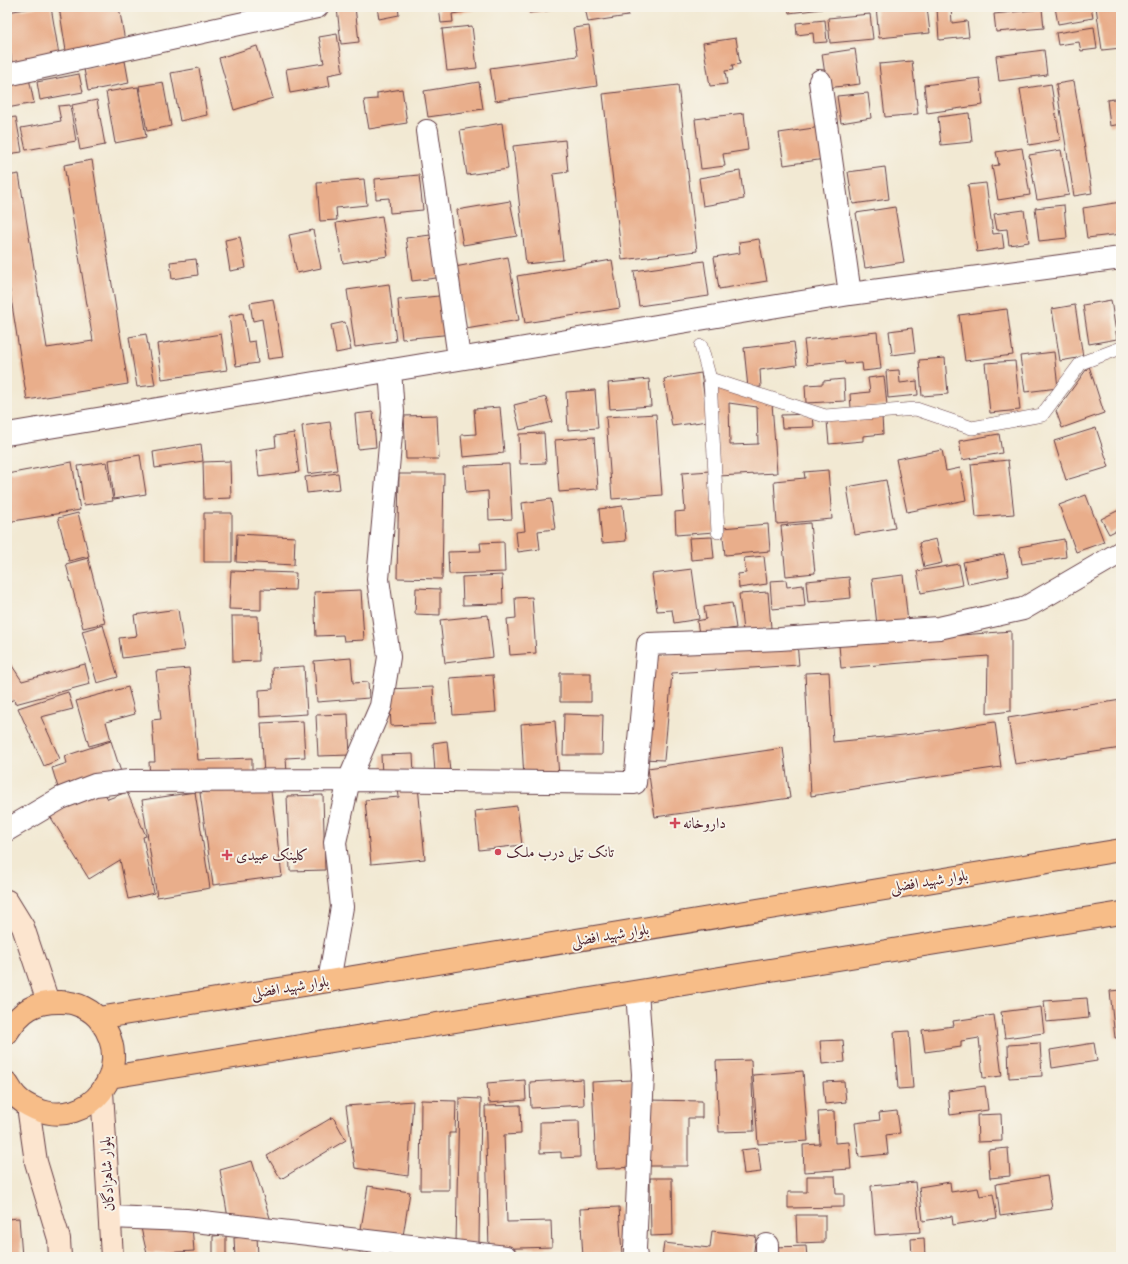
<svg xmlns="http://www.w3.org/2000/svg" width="1128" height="1264" font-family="'IM FELL Great Primer',Amiri,serif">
  <rect width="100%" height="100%" fill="#f7f3e8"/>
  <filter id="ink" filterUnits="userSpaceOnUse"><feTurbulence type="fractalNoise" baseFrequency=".025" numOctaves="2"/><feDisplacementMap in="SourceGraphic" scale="8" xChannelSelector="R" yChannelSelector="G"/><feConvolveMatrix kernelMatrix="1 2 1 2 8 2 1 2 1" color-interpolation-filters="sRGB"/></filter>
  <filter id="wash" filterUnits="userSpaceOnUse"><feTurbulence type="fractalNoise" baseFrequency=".012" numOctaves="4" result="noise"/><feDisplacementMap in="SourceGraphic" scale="16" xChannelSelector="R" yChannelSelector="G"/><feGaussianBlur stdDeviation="0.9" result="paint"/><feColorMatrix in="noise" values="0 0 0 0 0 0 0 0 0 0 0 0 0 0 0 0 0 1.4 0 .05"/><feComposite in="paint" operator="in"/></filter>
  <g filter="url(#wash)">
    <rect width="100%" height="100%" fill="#f2e9d3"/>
    <g id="blocks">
      <path fill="#e9ae8b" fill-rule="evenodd" d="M38,7H51L59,55L12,63L7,30V12Z
        M59,7H119L126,47L67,57Z
        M345,7H355L359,42L341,44L337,8Z
        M377,7H398L399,15L379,19Z
        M439,7H474V10L452,14L453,22L441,23Z
        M528,7H554V10L529,13Z
        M585,7H626L628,16L588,22Z
        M631,7H649V8L632,12Z
        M788,7H822V9L789,13Z
        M876,7H927L930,33L879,38Z
        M951,7L952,23L967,21L969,37L939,40L937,8Z
        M1055,7H1091L1093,18L1058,24Z
        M1096,7H1121V48L1102,50Z
        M1042,9L1044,28L996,32L994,14Z
        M870,14L873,39L830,43L828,18Z
        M825,20L827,42L814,43L813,33L797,35L796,23Z
        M472,26L477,68L447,71L442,29Z
        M589,26L597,86L495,101L490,68L577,56L573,28Z
        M1094,27L1097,49L1081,51L1079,42L1058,45L1056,33Z
        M337,34L343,72L328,75L330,86L290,93L286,69L324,63L319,37Z
        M736,38L740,64L732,65L733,70L725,71L727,84L710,86L703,43Z
        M257,46L273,98L234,110L219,58Z
        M855,49L860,84L827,88L822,54Z
        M1044,50L1047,75L999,81L996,56Z
        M125,61L129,83L88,91L84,69Z
        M912,61L918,114L885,117L879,64Z
        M199,68L207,115L180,121L171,73Z
        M79,74L83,92L40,100L37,82Z
        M29,78L34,103L7,108V82Z
        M980,78L983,105L927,113L924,85Z
        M1074,81L1092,193L1074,196L1056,84Z
        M163,82L171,126L147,131L139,86Z
        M479,82L483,109L428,117L424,91Z
        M1051,84L1060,140L1029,145L1020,89Z
        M678,85L697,251L622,260L603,94Z
        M138,87L146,137L115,143L106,92Z
        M402,89L407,123L369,129L364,100L377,99V93Z
        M868,93L871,118L841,123L837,96Z
        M1121,98V124L1110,126L1107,100Z
        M97,100L105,145L80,150L72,105Z
        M70,105L76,141L26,150L21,128L61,121L58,106Z
        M744,113L748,150L723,154L725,166L701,169L695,119Z
        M969,113L972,142L941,145L938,117Z
        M16,117L22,152L7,154V118Z
        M502,123L508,169L467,175L460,130Z
        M821,127L825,159L784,165L779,133Z
        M565,140L568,172L553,174L563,260L526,264L513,146Z
        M1022,148L1030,195L998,200L992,166L999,165L996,152Z
        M1061,150L1069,195L1037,200L1029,155Z
        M92,160L128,384L27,400L7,273V176L19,174L47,348L93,341L64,165Z
        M885,167L889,199L853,204L848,172Z
        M740,171L744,199L703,206L699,178Z
        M419,175L423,210L390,213L389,198L376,199L375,179Z
        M364,179L367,205L336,208L337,220L320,221L317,183Z
        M986,183L993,234L1002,233L1004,248L977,252L968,185Z
        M510,201L517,236L463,245L457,210Z
        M1121,202V234L1087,238L1083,208Z
        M1064,205L1067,238L1039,241L1035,208Z
        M895,207L904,262L865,268L856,213Z
        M1024,210L1029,242L1009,245L1007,229L997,230L994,214Z
        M382,216L388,256L343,263L336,223Z
        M313,230L321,268L297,273L289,235Z
        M439,234L444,277L412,281L406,238Z
        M240,237L246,268L230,271L225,240Z
        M759,239L767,281L719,289L714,257L740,253L739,242Z
        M508,257L519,320L466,329L455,267Z
        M196,259L198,275L172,279L170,262Z
        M612,260L620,308L525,323L517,276Z
        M704,261L709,296L639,306L634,271Z
        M389,284L396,341L355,347L347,290Z
        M449,295L453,334L402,339L398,300Z
        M273,299L283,357L268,359L262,319L253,321L250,303Z
        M1111,300L1117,339L1089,344L1083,305Z
        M1075,305L1083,357L1060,361L1052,309Z
        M1007,309L1013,355L965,361L959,315Z
        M243,313L248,342L255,341L258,363L236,366L229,316Z
        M345,322L351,350L336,353L331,325Z
        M912,328L915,352L892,355L889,331Z
        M877,332L881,369L863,371L862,363L845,364L844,361L807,365L804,340Z
        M146,334L155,385L137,387L129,337Z
        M221,334L227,370L162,379L157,344Z
        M794,342L797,365L760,370L761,387L748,388L744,348Z
        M1054,352L1058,388L1025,392L1020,356Z
        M945,358L948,394L922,396L919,360Z
        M1015,361L1020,410L990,413L985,363Z
        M1089,366L1104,413L1062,428L1056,411Z
        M899,370L900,383L917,381L918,395L888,398L886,371Z
        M701,373L708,421L672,426L664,379Z
        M884,376L887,405L851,408L850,394L870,392L868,378Z
        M649,379L651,406L610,409L608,383Z
        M844,379L845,401L806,403L805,385L823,384V381Z
        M716,387L772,403L777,473L718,476ZM729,403L757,407L758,444L730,445Z
        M595,390L598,428L568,430L566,392Z
        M546,397L552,422L520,430L514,405Z
        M500,407L504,453L463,457L461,435L476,434L474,409Z
        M373,412L376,447L358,449L355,414Z
        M656,414L662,495L612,499L606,417Z
        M813,414L814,427L782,428L781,415Z
        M437,415L439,459H406L404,416Z
        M882,416L883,434L863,436V441L829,444L827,421Z
        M330,422L337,470L308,474L302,426Z
        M1096,428L1109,467L1066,480L1054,441Z
        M294,433L299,472L259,477L256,450L276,447L275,436Z
        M544,433L546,463L520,464L519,434Z
        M999,434L1002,453L962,460L959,441Z
        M594,437L598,489L559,492L555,440Z
        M201,444L203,461L155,468L153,452Z
        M942,450L946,471L960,468L966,500L907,512L896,459Z
        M140,455L146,494L114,499L109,460Z
        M1008,460L1014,514L976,517L971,464Z
        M230,461L231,498L204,499L203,462Z
        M72,462L80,510L7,522V474Z
        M107,462L113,501L84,505L78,466Z
        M509,464L512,519L489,520L488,491L466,493L464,466Z
        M828,470L832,519L777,524L774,481L805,478L804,472Z
        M710,471L714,532L676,535L675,512L685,511L682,473Z
        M338,473L340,489L307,493L305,477Z
        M399,474H444L442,579L397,578Z
        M886,480L895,528L855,535L847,487Z
        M1086,495L1104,542L1076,552L1059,505Z
        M551,499L555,529L538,531L540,549L518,552L516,532L525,531L522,503Z
        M623,506L626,541L602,543L599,509Z
        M1121,509V528L1109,534L1101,519Z
        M78,513L89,556L69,561L58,518Z
        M204,513H232V562H204Z
        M810,523L815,573L786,576L781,526Z
        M768,524L770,551L725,555L722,528Z
        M237,534L295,537L294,565L236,562Z
        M712,537L714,558L691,560L689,538Z
        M936,539L942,563L924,567L919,543Z
        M1064,539L1066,557L1022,564L1019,547Z
        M504,542L505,572L449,574L448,552L481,551L480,543Z
        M1004,554L1009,576L968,584L963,562Z
        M764,556L767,584L739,588L738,574L746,573L744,558Z
        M88,558L105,623L83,628L66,564Z
        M959,564L963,585L921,593L917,571Z
        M692,569L699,619L674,623L672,610L657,611L652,574Z
        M231,571L296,573L295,590L261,589V610L229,609Z
        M502,575L503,604L463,605L462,577Z
        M903,575L908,623L877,625L872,579Z
        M849,577L851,598L808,602L806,581Z
        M786,580L787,587L803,585L805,606L772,609L770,581Z
        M416,588L440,589V615L415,614Z
        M361,590L364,640L344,641L343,635L316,636L314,592Z
        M768,592L771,628L743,631L739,594Z
        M532,597L536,653L510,655L507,619L516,618L515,598Z
        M732,603L736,628L699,634L697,621L706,619L704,607Z
        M178,609L184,650L122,658L119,638L137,636L134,615Z
        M488,615L493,657L445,663L440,620Z
        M232,616H258L259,661L233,662Z
        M103,625L118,677L97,683L82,631Z
        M1011,631V711L987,714L988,656L841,668L839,645Z
        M797,643L799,665L672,673L664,760L642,759L651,655Z
        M7,658L22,681L85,664L90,684L15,704L14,699L11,701L7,694Z
        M351,658L353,683L368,682L369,698L317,702L314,661Z
        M304,666L307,714L260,717L259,690L273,689L272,668Z
        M189,668L198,760L252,758V773L150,777L149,762H155L152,720L161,719L156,671Z
        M829,672L833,742L904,735L995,722L1001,767L910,780L811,796L805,673Z
        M560,673H591V702H560Z
        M493,675L496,712L453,715L450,678Z
        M128,687L135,714L106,722L111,740L89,746L76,701Z
        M433,687L435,724L391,726L389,689Z
        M68,692L73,709L41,717L60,759L44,766L18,708Z
        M1121,700V748L1015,764L1008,718Z
        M348,714L350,755L318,756L316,715Z
        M564,714L603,715L602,755H563Z
        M303,721L305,757L286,758L287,773L264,775L261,723Z
        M555,721L559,777L524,779L521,724Z
        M111,741L122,775L60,794L52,768L67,763L65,756Z
        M447,741L450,772L435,773L433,743Z
        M783,748L790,798L655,817L648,768Z
        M413,754L414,774L382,776L381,755Z
        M270,784L282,876L213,885L200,793Z
        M100,786L108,799L127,792L146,836L143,837L154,893L128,899L120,860L89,879L50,816Z
        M418,786L425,859L371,864L365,800L399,797L398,788Z
        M195,792L210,888L157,897L142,800Z
        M323,795L325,870L290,871L287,796Z
        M517,806L522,845L479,850L475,811Z
        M1121,990V1037L1115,1038L1110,991Z
        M1087,998L1089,1018L1046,1022L1044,1001Z
        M1041,1007L1044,1033L1005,1038L1001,1012Z
        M994,1015L1002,1076L983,1078L979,1038L961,1041V1047L925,1052L922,1030L954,1026L953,1021Z
        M909,1031L913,1088L898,1089L894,1032Z
        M843,1040L845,1062L822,1064L820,1041Z
        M1040,1043L1042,1076L1009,1078L1008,1045Z
        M1094,1043L1097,1061L1052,1068L1050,1050Z
        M751,1060L754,1131L719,1132L716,1061Z
        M803,1071L808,1141L758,1144L753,1075Z
        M583,1079L584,1105L531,1108L530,1082Z
        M525,1080L526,1100L489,1103L487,1083Z
        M632,1080L636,1167L596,1169L592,1082Z
        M844,1081L846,1102L825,1104L823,1082Z
        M985,1086L988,1110L950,1115L948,1091Z
        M459,1098L481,1099L479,1243H456Z
        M421,1100L456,1101L455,1133H449V1190H420Z
        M648,1100L702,1101V1118H688V1166H648Z
        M413,1101L408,1176L355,1168L346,1106Z
        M520,1105L521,1134L504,1135L507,1222L551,1221L552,1247L489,1249L485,1106Z
        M834,1111L835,1143L849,1142L851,1169L804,1172L803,1145L820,1144L818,1112Z
        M897,1111L900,1133L886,1135L888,1154L859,1157L855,1123L880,1120L879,1113Z
        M1001,1114L1002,1141L978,1142L977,1115Z
        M333,1117L346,1140L281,1179L267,1156Z
        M579,1121L580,1157L561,1158V1152L540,1153V1122Z
        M758,1148L761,1172L744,1174L741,1150Z
        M1008,1148L1010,1176L990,1178L988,1150Z
        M252,1161L271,1221L228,1218L220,1170Z
        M807,1176H835L836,1194H844V1207L788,1208V1192H807Z
        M1047,1176L1052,1209L1000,1216L996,1184Z
        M650,1178H672L673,1235L651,1236Z
        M915,1182L920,1232L875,1235L871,1186Z
        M950,1182L951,1192L978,1188L980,1196L993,1194L997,1218L953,1225L952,1216L923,1221L919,1187Z
        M368,1186L410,1192L403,1236L361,1229Z
        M619,1207L622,1255L583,1257L580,1209Z
        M796,1215H825V1242L797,1243Z
        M19,1218L22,1257H7V1219Z
        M192,1226L194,1251L147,1254L141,1228Z
        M712,1231L756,1236L753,1257H662L664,1243L710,1248Z
        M226,1235V1257H213V1236Z
        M257,1236L258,1257H235L234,1238Z
        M924,1238L925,1257H912L911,1239Z
        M806,1246L807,1257H773V1247Z
        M368,1251L406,1253V1257H368Z
        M363,1254L364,1257H323V1256Z
        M813,1255H844V1257H813Z
        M976,1255V1257H950V1256Z"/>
    </g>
  </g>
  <g filter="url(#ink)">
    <use href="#blocks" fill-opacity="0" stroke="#633d44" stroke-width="1"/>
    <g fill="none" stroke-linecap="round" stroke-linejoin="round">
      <defs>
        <path id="lane" d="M701,346L710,379L718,532
          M710,379L825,416L916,409L972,428L1042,415L1081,363L1121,348"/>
        <path id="street" d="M7,75L317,7
          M820,81L850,294
          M427,131L459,358
          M7,434L850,294L1121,258
          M7,830L61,798L95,785L129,781L349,780L635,783L648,644L780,639L939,628L1023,609L1121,552
          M329,981L342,907L335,842L349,780L381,706L389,657L378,579L393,412L390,370
          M110,1217L186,1220L506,1257
          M767,1245V1257
          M636,1257L635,1249L643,1074L637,992"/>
        <path id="secondary" d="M7,901L23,927L48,1002
          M102,1091L112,1257
          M28,1106L36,1162L59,1239L60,1257"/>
        <path id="primary" d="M98,1018L329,981L1121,850
          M7,1033C21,1010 35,1001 62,1002C76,1002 93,1010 101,1022C136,1069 89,1131 36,1109C29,1106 21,1102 16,1096C12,1092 10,1087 7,1083
          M110,1077L1121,913"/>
      </defs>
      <use href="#lane" stroke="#633d44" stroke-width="14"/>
      <use href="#street" stroke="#633d44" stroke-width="24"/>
      <use href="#secondary" stroke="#633d44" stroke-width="24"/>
      <use href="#primary" stroke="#633d44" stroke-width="24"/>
      <use href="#lane" stroke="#fff" stroke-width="13"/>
      <use href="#street" stroke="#fff" stroke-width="22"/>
      <use href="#secondary" stroke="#fce5cf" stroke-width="22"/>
      <use href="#primary" stroke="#f7bd88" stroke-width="22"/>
    </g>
  </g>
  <g fill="#d1495b" stroke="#f7f3e8" stroke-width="1.5">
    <path d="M673 817h4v4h4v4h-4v4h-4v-4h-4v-4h4z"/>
    <circle cx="498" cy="852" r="4"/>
    <path d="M225 849h4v4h4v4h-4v4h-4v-4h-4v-4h4z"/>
  </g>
  <g text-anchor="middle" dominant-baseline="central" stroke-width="4" stroke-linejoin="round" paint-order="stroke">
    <g font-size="15" fill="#4a1f2b" stroke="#f7f3e8" text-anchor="start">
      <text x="683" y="823">داروخانه</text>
      <text x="506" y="852">تانک تیل درب ملک</text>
      <text x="236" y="855">کلینک عبیدی</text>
    </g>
    <g font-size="15" fill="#4a1f2b" stroke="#f7f3e8">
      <text transform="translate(929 881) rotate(-9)">بلوار شهید افضلی</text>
      <text transform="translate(610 935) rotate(-9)">بلوار شهید افضلی</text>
      <text transform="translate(290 987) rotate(-9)">بلوار شهید افضلی</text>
      <text transform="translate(107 1174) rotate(-93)">بلوار شاهزادگان</text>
    </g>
  </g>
  <rect width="1128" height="1264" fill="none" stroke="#f7f3e8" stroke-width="24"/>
</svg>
